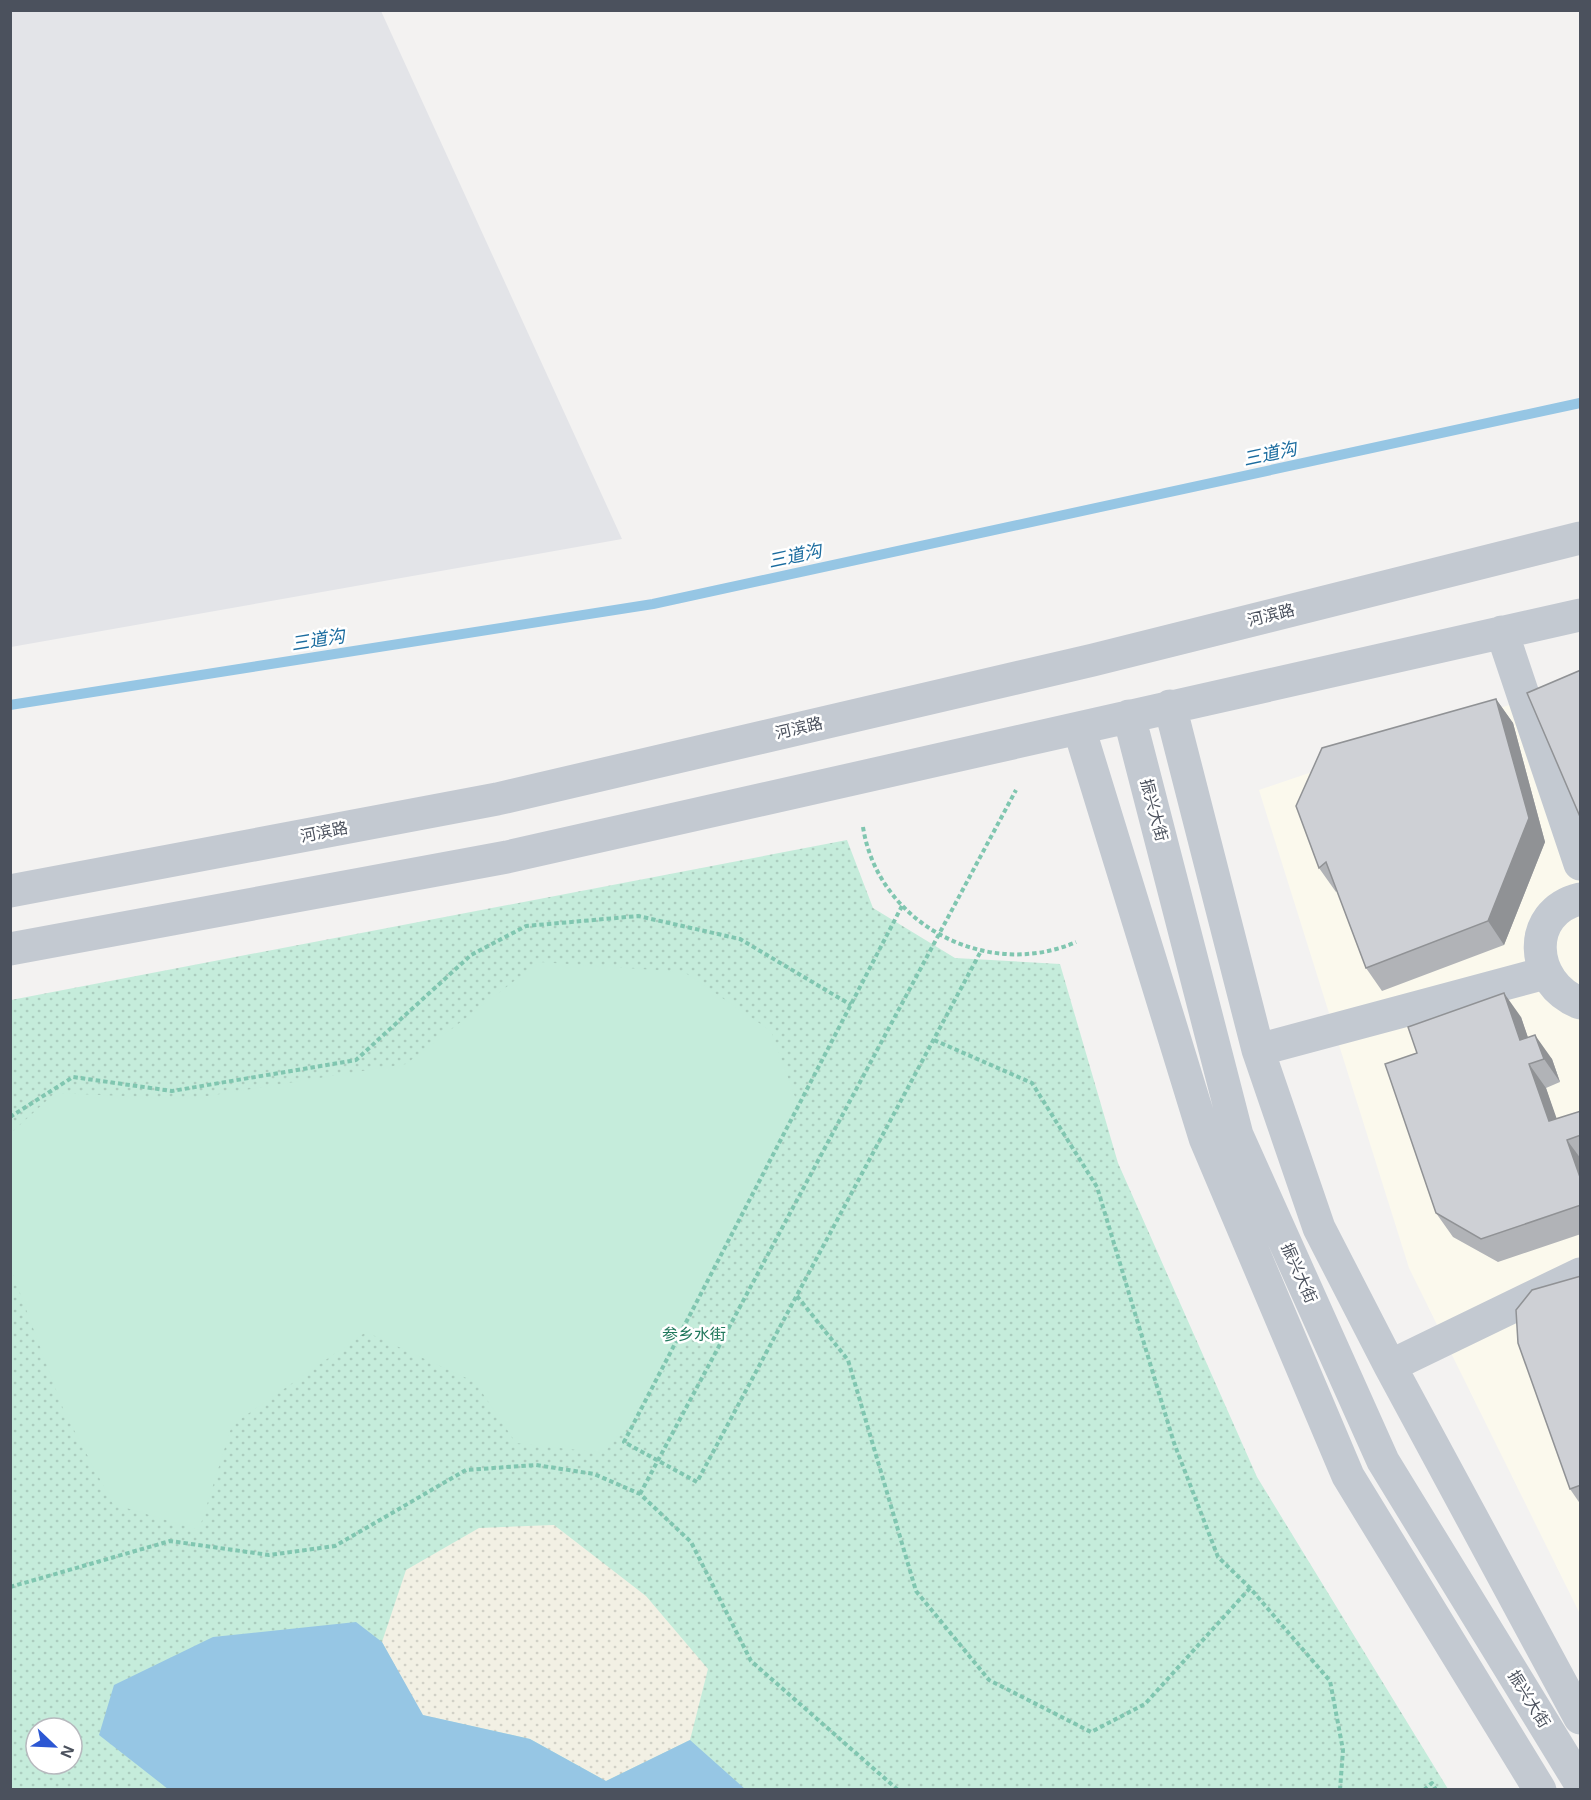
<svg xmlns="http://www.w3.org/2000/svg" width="1591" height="1800" font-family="Arial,'Noto Sans SC',sans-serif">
  <defs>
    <pattern id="green-dots" width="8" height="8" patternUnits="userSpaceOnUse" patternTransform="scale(1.5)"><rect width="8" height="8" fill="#c5ecdb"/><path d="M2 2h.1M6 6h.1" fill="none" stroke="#abccbe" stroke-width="1.8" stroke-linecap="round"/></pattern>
    <pattern id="sand-dots" width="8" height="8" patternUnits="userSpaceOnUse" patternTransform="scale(1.5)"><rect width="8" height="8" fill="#f2f0e4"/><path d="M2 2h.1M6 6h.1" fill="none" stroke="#d1d0c6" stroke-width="1.8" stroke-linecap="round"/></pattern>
  </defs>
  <rect width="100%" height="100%" fill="#f3f2f1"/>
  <path fill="#fbf9ed" d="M1580,681V1614L1409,1268L1259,790Z"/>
  <path fill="#e3e4e8" d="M11,10L381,11L622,539L11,647Z"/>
  <path fill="url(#green-dots)" fill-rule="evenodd" d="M847,840L873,908L955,958L1060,964L1118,1163L1257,1477L1448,1789L11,1790V1000ZM36,1728H72V1764H36Z"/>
  <path fill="url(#sand-dots)" d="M554,1525L646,1596L708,1669L690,1740L606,1781L530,1739L422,1715L382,1642L406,1570L479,1528Z"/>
  <path fill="#c5ecdb" d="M539,962L684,972L771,1031L799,1108L656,1386L604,1453L516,1443L475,1382L366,1332L232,1425L199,1530L113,1504L64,1411L11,1269V1133L55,1093L189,1099L406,1064Z"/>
  <path fill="#96c6e4" d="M356,1622L382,1642L423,1715L530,1739L606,1781L690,1740L745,1789H168L99,1735L114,1685L213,1637Z"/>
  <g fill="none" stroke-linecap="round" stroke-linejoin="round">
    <path stroke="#96c6e4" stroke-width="10" d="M10,705L653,604L1580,403"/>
    <path stroke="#80c6b0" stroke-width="4" stroke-dasharray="4.5 3" stroke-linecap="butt" d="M863,827C878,924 987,981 1076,942
      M902,906L624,1442L697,1482L981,951
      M934,1040L1032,1083L1097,1187L1174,1443L1218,1557L1250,1588L1330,1681L1343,1750L1340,1790
      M10,1117L73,1077L172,1091L356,1060L471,955L526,926L638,916L740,939L851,1005
      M797,1296L848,1360L916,1591L989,1680L1091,1732L1145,1704L1250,1588
      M640,1494L1016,790
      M10,1587L170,1541L269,1555L335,1546L466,1470L536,1465L594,1474L640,1494L691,1542L751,1661L898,1790
      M1424,1790L1432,1783L1436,1790"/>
    <path stroke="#c3c9d1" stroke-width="33" d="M1502,632L1580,864
      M1170,706L1258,1050L1319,1228L1390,1366L1580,1718
      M1129,716L1237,1135L1383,1461L1580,1783
      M1079,728L1205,1138L1348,1476L1540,1790
      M10,891L497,799L1093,660L1580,538
      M1580,899C1525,912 1529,983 1580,1003
      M10,949L507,857L1580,615
      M1258,1050L1545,973
      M1390,1366L1580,1274"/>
  </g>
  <path fill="#b1b3b7" d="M1496,699L1513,723L1545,842L1504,945L1382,991L1366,968L1337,891L1336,892L1319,868Z
    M1521,1017L1528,1038L1552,1059L1560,1082L1546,1088L1556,1119L1581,1111V1234L1498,1262L1453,1237L1436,1213Z
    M1581,1276V1505L1570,1489Z"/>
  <path fill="#909295" d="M1496,699L1513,723L1545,842L1504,945L1488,921Z
    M1504,993L1521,1017L1536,1061L1520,1040Z
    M1535,1035L1552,1059L1560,1082L1544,1059Z
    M1529,1064L1546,1088L1566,1145L1549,1121Z
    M1567,1140L1581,1159V1180Z"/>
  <path fill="#ced0d5" stroke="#909295" stroke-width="1.5" d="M1581,670V819L1527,693Z
    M1496,699L1529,818L1488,921L1366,968L1326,862L1319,868L1296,806L1322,748Z
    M1504,993L1520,1040L1535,1035L1544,1059L1529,1064L1549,1121L1581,1111V1135L1567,1140L1581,1180V1205L1481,1239L1436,1213L1385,1064L1417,1053L1408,1027Z
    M1581,1276V1485L1570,1489L1518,1343L1516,1310L1532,1290Z"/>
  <g text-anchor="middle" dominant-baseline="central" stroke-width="5" stroke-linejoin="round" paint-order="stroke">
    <g font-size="16" fill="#4b515d" stroke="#fff">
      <text transform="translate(1271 615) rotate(-14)">河滨路</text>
      <text transform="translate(799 728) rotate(-13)">河滨路</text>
      <text transform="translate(1154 810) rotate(75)">振兴大街</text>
      <text transform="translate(324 832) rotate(-11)">河滨路</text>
      <text transform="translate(1299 1273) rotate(66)">振兴大街</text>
      <text transform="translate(1529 1699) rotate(58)">振兴大街</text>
    </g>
    <g font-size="16" fill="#21785c" stroke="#fff">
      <text x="694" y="1334">参乡水街</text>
    </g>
    <g font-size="18" font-style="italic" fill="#1b6c9f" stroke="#fff">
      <text transform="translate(1270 454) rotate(-12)">三道沟</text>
      <text transform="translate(795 556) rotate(-12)">三道沟</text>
      <text transform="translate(318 640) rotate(-9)">三道沟</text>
    </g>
  </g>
  <rect width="1591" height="1800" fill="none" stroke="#4b515d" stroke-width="24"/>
  <g transform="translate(54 1746) rotate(113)"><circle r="28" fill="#ffffff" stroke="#b7b9be" stroke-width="1.5"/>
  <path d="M0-4.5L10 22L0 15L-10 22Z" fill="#2c57d3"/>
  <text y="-9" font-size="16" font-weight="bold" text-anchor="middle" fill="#4b515d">N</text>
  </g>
</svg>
